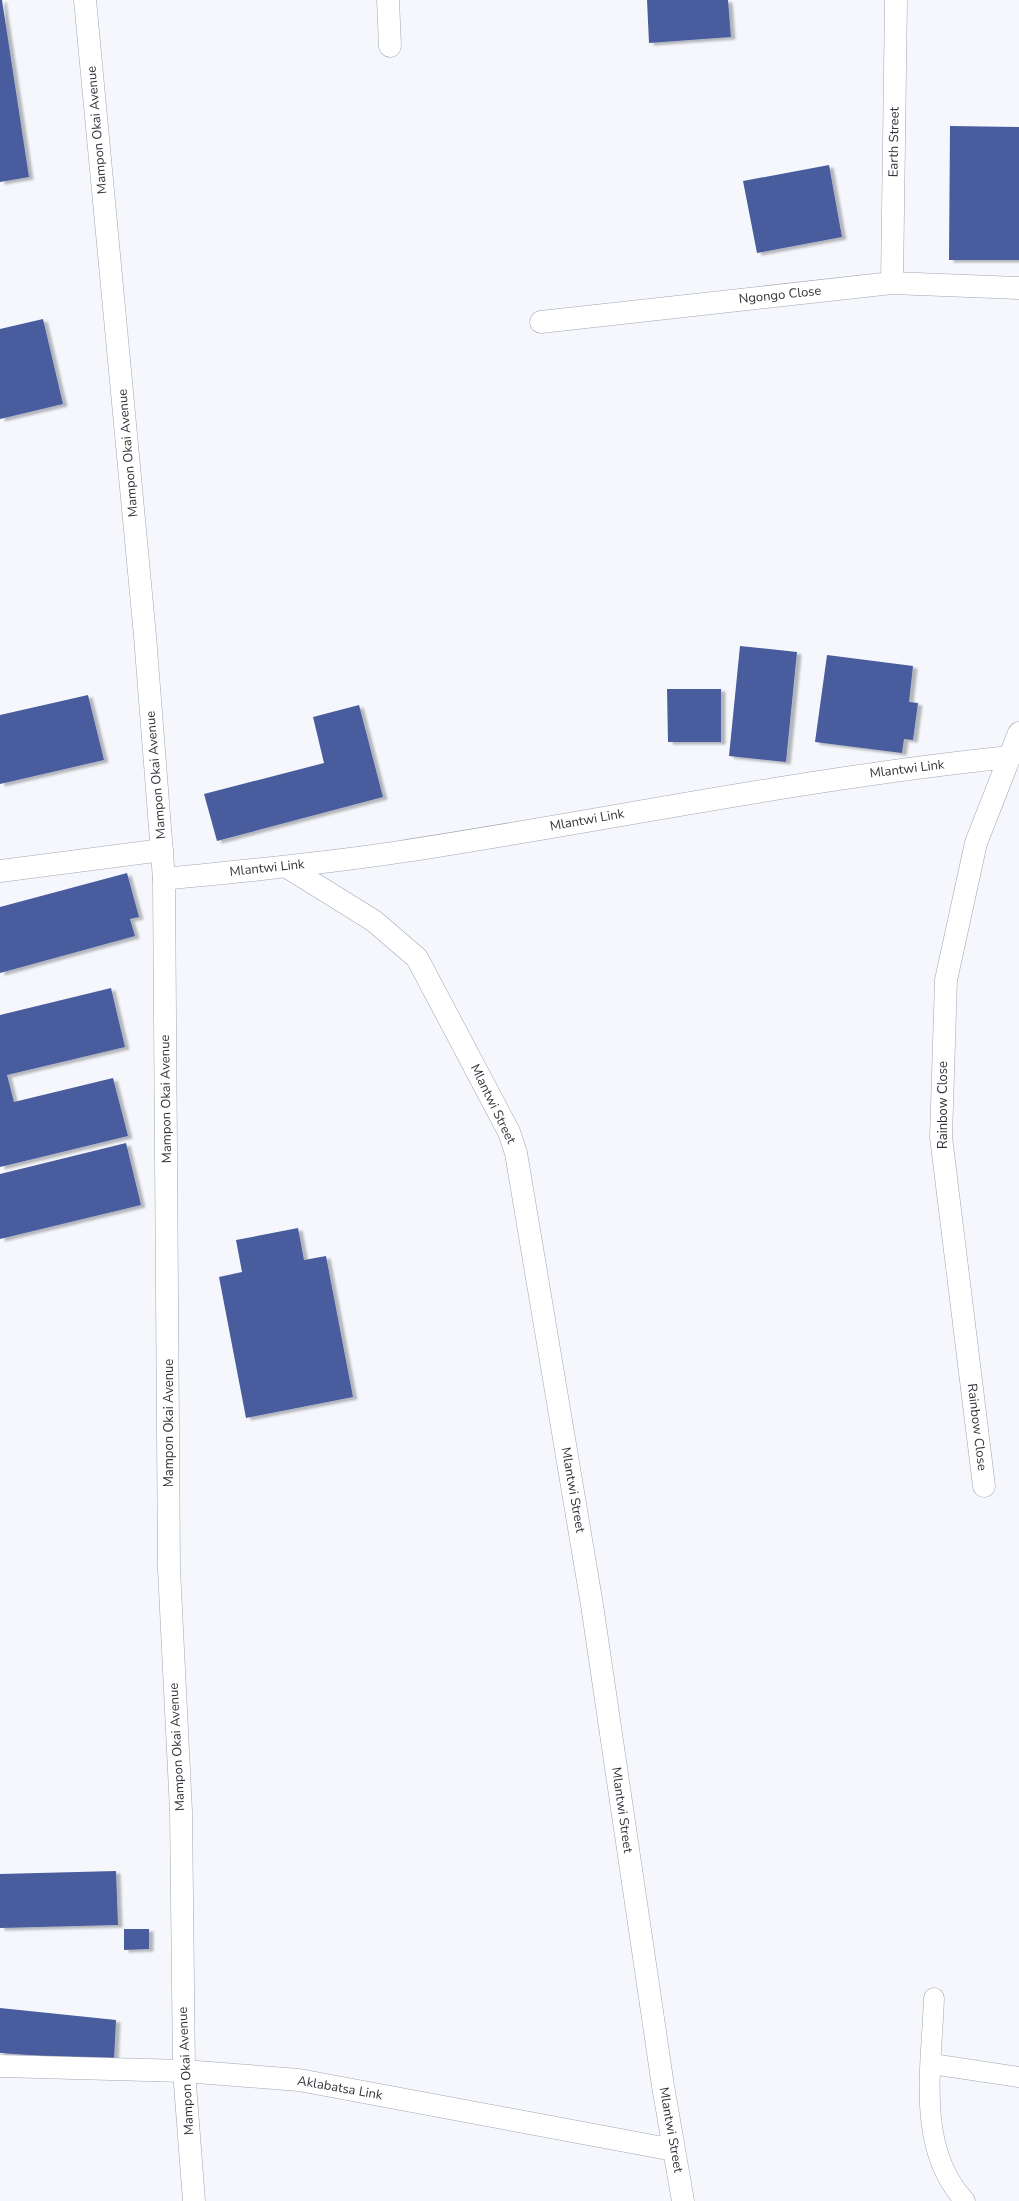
<svg xmlns="http://www.w3.org/2000/svg" width="1019" height="2201" font-family="'Nunito Sans',sans-serif">
  <defs>
    <filter id="shadow"><feDropShadow dx="4.5" dy="2.5" stdDeviation="1" flood-color="#0004"/></filter>
  </defs>
  <rect width="100%" height="100%" fill="#f5f7fd"/>
  <path fill="#495d9e" filter="url(#shadow)" d="M0,0H2L29,177L0,182Z
    M647,0H728L731,37L649,43Z
    M950,126L1019,127V260H949Z
    M829,165L842,237L757,253L743,181Z
    M43,319L63,404L0,419V329Z
    M740,646L797,652L786,762L729,756Z
    M827,655L913,666L909,702L918,703L913,740L904,739L902,753L815,742Z
    M667,689H721V742H668Z
    M88,695L104,760L0,784V715Z
    M359,705L383,797L217,841L204,794L324,763L313,717Z
    M127,873L139,917L130,919L135,936L0,973V907Z
    M111,988L125,1047L7,1075L14,1102L113,1078L128,1136L0,1167V1015Z
    M126,1143L141,1205L0,1239V1174Z
    M298,1228L304,1260L326,1256L353,1397L246,1418L219,1277L242,1272L236,1240Z
    M116,1871L118,1925L0,1928V1874Z
    M124,1929H149V1949L124,1950Z
    M0,2008L116,2020L114,2061L0,2053Z"/>
  <g fill="none" stroke-linecap="round" stroke-linejoin="round">
    <defs>
      <path id="service" d="M934,1998C932,2064 915,2148 965,2201
        M932,2064L1019,2077"/>
      <path id="minor" d="M388,0L390,46
        M892,283L896,0
        M541,322L892,283L1019,288
        M287,867L374,921L417,958L509,1132L516,1153L592,1605L663,2086L683,2201
        M0,871L162,850
        M164,879C243,871 321,864 399,852C603,821 804,778 1010,757
        M984,1486L941,1137L946,980L976,843L1019,733
        M0,2066L184,2071L299,2080L674,2150"/>
      <path id="tertiary" d="M85,0L145,636L164,879L169,1569L181,1811L184,2071L194,2201"/>
    </defs>
    <use href="#service" stroke="#a2a6b3" stroke-width="21"/>
    <use href="#minor" stroke="#a2a6b3" stroke-width="23"/>
    <use href="#tertiary" stroke="#a2a6b3" stroke-width="23"/>
    <use href="#service" stroke="#fff" stroke-width="20"/>
    <use href="#minor" stroke="#fff" stroke-width="22"/>
    <use href="#tertiary" stroke="#fff" stroke-width="22"/>
  </g>
  <g text-anchor="middle" dominant-baseline="central" stroke-width="4" stroke-linejoin="round" paint-order="stroke">
    <g font-size="13" fill="#323439" stroke="#fff">
      <text transform="translate(97 130) rotate(-95)">Mampon Okai Avenue</text>
      <text transform="translate(894 142) rotate(-89)">Earth Street</text>
      <text transform="translate(780 295) rotate(-6)">Ngongo Close</text>
      <text transform="translate(128 453) rotate(-95)">Mampon Okai Avenue</text>
      <text transform="translate(907 769) rotate(-7)">Mlantwi Link</text>
      <text transform="translate(156 775) rotate(-95)">Mampon Okai Avenue</text>
      <text transform="translate(587 820) rotate(-10)">Mlantwi Link</text>
      <text transform="translate(267 868) rotate(-6)">Mlantwi Link</text>
      <text transform="translate(166 1099) rotate(-91)">Mampon Okai Avenue</text>
      <text transform="translate(493 1104) rotate(64)">Mlantwi Street</text>
      <text transform="translate(943 1105) rotate(-90)">Rainbow Close</text>
      <text transform="translate(169 1423) rotate(-90)">Mampon Okai Avenue</text>
      <text transform="translate(977 1427) rotate(83)">Rainbow Close</text>
      <text transform="translate(573 1490) rotate(80)">Mlantwi Street</text>
      <text transform="translate(177 1747) rotate(-93)">Mampon Okai Avenue</text>
      <text transform="translate(622 1810) rotate(82)">Mlantwi Street</text>
      <text transform="translate(186 2071) rotate(-93)">Mampon Okai Avenue</text>
      <text transform="translate(340 2088) rotate(10)">Aklabatsa Link</text>
      <text transform="translate(671 2130) rotate(80)">Mlantwi Street</text>
    </g>
  </g>
</svg>
